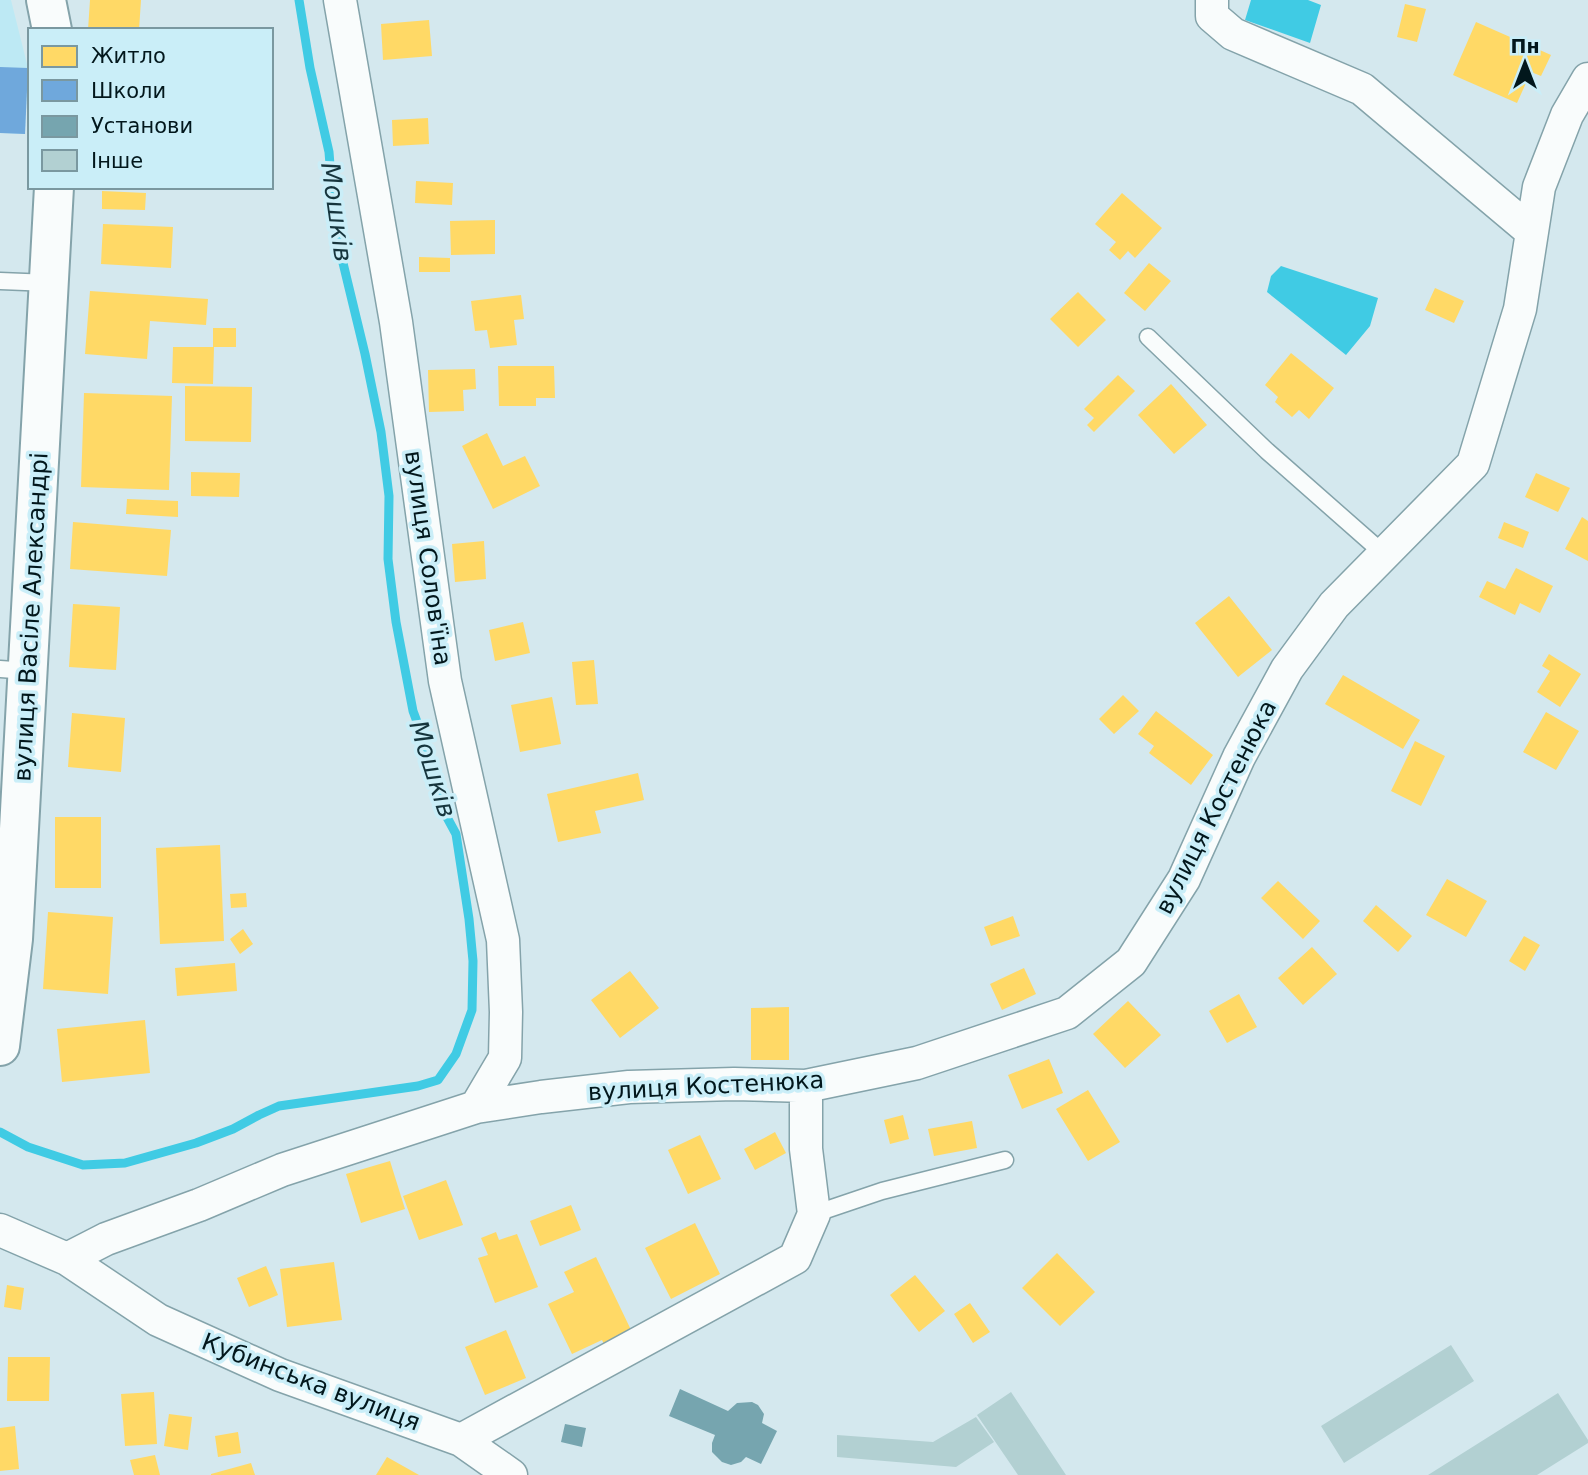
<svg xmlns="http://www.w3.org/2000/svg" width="1588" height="1475" font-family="'DejaVu Sans',sans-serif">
  <rect width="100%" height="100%" fill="#d4e8ee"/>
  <path fill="#bde9f4" d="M0,0H11L28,68L25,134L0,133Z"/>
  <path fill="#40cbe4" d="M1251,0H1308L1321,5L1310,43L1245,20Z
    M1281,266L1378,298L1370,326L1346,355L1267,292L1271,276Z"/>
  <path fill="#ffd966" d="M90,0H141L139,30H88Z
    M1405,4L1426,9L1417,42L1397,37Z
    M429,20L432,56L383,60L381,24Z
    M1476,22L1551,55L1541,76L1531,72L1517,103L1453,75Z
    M428,118L429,144L393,146L392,120Z
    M416,181L453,183L452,205L415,203Z
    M102,191L146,193L145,210L102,209Z
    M1122,193L1162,228L1135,258L1128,251L1120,260L1109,250L1116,242L1095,224Z
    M495,220V254L451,255L450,221Z
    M103,224L173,227L171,268L101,264Z
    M419,257L450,258V272H419Z
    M1149,263L1171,281L1145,311L1124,293Z
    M1435,288L1464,301L1454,323L1425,310Z
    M90,291L208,299L206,325L150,321L147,359L85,354Z
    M1078,292L1106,320L1078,347L1050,319Z
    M521,295L524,319L514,320L517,345L490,348L487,330L475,331L471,301Z
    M213,328H236V347H213Z
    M173,347H214L213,384L172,383Z
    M1291,353L1334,388L1309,419L1299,410L1292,417L1275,402L1278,397L1265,385Z
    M498,366H554L555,398H536V406H499Z
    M475,369L476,389L463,390L464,411L429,412L428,370Z
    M1118,375L1135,391L1094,432L1087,425L1094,418L1084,409Z
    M1171,384L1207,425L1174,454L1138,415Z
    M185,386L252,387L251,442L185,441Z
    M84,393L172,396L169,490L81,487Z
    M487,433L503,466L525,456L540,486L493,509L462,446Z
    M191,472L240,473L239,497L191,496Z
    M1536,473L1570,488L1558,512L1525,497Z
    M127,499L178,501V517L126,514Z
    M1582,517L1588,521V561L1565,549Z
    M73,522L171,530L167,576L70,569Z
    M1504,522L1529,532L1523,548L1498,538Z
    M484,541L486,579L455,582L452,544Z
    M1516,568L1553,586L1540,613L1520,603L1515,615L1479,597L1487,581L1505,589Z
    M1229,596L1272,650L1238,677L1195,623Z
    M73,604L120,607L116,670L69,667Z
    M523,622L530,653L495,661L489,630Z
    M1549,654L1581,674L1560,707L1537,692L1550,671L1542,666Z
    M594,660L598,704L576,705L572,662Z
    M1343,675L1420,720L1403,749L1325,704Z
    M1123,695L1139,711L1114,734L1099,719Z
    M552,697L561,744L520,752L511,705Z
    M1156,711L1213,755L1191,785L1149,753L1154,746L1138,734Z
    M1546,712L1579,731L1556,770L1523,752Z
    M72,713L125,718L121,772L68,767Z
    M1415,741L1445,756L1421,806L1391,791Z
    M638,773L644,800L595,811L601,833L558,842L547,794Z
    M55,817H101V888H55Z
    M220,845L224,941L160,944L156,848Z
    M1447,879L1487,901L1466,937L1426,915Z
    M1278,881L1320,921L1303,939L1261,898Z
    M246,893L247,907L231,908L230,894Z
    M1376,905L1412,936L1398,952L1363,921Z
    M48,912L113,917L108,994L43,989Z
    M1013,916L1020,936L991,946L984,927Z
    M243,929L253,944L240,954L230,939Z
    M1524,936L1540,945L1525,971L1509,961Z
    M1312,947L1337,974L1303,1005L1278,978Z
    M235,963L237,991L177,996L175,968Z
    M1024,968L1036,994L1002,1010L990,984Z
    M630,971L659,1008L620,1038L591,1000Z
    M1239,994L1257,1027L1227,1043L1209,1011Z
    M1128,1001L1161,1035L1125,1068L1093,1034Z
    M789,1007V1060H751V1008Z
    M145,1020L150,1073L62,1082L57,1029Z
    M1049,1059L1063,1093L1022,1109L1008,1075Z
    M1088,1090L1120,1142L1088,1161L1056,1109Z
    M903,1115L909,1139L890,1144L884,1120Z
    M972,1121L977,1148L934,1156L928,1129Z
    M775,1132L786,1153L755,1170L744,1149Z
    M700,1135L721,1179L688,1194L668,1150Z
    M390,1161L405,1209L361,1223L346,1174Z
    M446,1180L463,1225L419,1240L403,1196Z
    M571,1205L581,1230L540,1246L530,1221Z
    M695,1223L720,1274L671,1299L645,1248Z
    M496,1232L499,1240L517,1234L538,1287L495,1303L478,1258L488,1255L481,1238Z
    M1057,1253L1095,1292L1060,1326L1022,1288Z
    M596,1257L632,1332L605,1346L602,1340L572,1354L548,1304L574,1292L564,1272Z
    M334,1262L342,1320L287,1327L280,1269Z
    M266,1266L278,1295L249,1307L237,1278Z
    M915,1275L945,1311L919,1332L890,1295Z
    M7,1285L24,1288L21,1310L4,1307Z
    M970,1303L990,1332L973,1343L954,1314Z
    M506,1330L526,1378L485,1395L465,1347Z
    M8,1357H50L49,1401H7Z
    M154,1392L157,1444L125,1446L121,1394Z
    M169,1414L192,1417L188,1450L164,1446Z
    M15,1426L19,1469L0,1471V1428Z
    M238,1432L241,1453L218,1457L215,1436Z
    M155,1455L160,1475H134L130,1460Z
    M387,1457L419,1475H376Z
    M251,1463L255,1475H211V1474Z"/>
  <path fill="#6fa8dc" d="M0,67L28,68L25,134L0,133Z"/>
  <path fill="#76a5af" d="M680,1389L728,1411L737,1403L752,1402L758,1405L764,1414L762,1423L777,1431L761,1464L746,1457L741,1462L731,1465L722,1462L712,1452V1443L715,1435L669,1416Z
    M565,1424L586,1428L582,1447L561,1442Z"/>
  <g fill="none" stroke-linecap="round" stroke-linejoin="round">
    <path stroke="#40cbe4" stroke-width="9" d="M0,1132L28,1147L83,1165L125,1163L196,1143L233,1129L259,1115L279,1106L418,1086L438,1080L456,1054L472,1010L473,961L469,919L456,834L443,810L436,773L413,711L396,622L388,559L389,496L381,432L365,354L343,263L334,216L329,152L310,68L299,0"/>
  </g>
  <path fill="#b2d0d2" d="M1451,1345L1474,1381L1344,1463L1321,1426Z
    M1011,1392L1066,1475H1018L977,1415Z
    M1558,1393L1588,1440V1443L1537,1475H1428Z
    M976,1417L994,1442L956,1467L837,1457V1435L933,1442Z"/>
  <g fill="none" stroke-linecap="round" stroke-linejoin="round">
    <defs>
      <path id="service" d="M0,281L50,283
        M1148,337L1267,451L1384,554
        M0,669L28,671
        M814,1214L882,1191L1005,1160"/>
      <path id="minor" d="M340,0L396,322L445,681L503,940L506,1012L505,1058L476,1107
        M1212,0V16L1233,34L1362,89L1532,232
        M0,1230L67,1259L158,1320L280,1375L461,1440L511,1475
        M67,1259L106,1239L199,1205L282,1170L476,1107L541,1097L629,1087L734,1084L806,1086L917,1063L1067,1013L1131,962L1184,879L1239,757L1287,669L1334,605L1473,464L1520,309L1539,187L1567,115L1588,79
        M461,1440L795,1258L814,1214L806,1149V1086"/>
      <path id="secondary" d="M46,0L52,30
        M0,1046L13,939L54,187"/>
    </defs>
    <use href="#service" stroke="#84a3aa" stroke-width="19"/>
    <use href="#minor" stroke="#84a3aa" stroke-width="35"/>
    <use href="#secondary" stroke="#84a3aa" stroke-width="42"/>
    <use href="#service" stroke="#f9fcfc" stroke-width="16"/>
    <use href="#minor" stroke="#f9fcfc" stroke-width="32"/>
    <use href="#secondary" stroke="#f9fcfc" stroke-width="38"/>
  </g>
  <g text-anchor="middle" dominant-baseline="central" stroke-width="7" stroke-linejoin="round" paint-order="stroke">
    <g font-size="24" fill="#02171c" stroke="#caeef8">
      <text transform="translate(428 558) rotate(82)">вулиця Солов'їна</text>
      <text transform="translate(31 617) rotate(-87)">вулиця Васіле Александрі</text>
      <text transform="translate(1216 807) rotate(-63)">вулиця Костенюка</text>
      <text transform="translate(706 1086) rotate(-3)">вулиця Костенюка</text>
      <text transform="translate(311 1382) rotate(21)">Кубинська вулиця</text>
    </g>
    <g font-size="26" font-style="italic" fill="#16353d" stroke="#caeef8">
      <text transform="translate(337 212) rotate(82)">Мошків</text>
      <text transform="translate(433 769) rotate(72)">Мошків</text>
    </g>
  </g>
  <rect x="28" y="28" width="245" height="161" fill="#caeef8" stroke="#7a98a0" stroke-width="2"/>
  <rect x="42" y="46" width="35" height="21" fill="#ffd966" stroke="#7a98a0" stroke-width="2"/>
  <text x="91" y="63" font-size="21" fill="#02171c">Житло</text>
  <rect x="42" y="80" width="35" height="21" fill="#6fa8dc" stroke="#7a98a0" stroke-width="2"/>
  <text x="91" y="98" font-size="21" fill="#02171c">Школи</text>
  <rect x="42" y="116" width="35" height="21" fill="#76a5af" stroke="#7a98a0" stroke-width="2"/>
  <text x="91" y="133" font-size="21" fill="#02171c">Установи</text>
  <rect x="42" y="150" width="35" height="21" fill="#b2d0d2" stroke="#7a98a0" stroke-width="2"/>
  <text x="91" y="168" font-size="21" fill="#02171c">Інше</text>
  <g transform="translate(1525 63)" stroke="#caeef8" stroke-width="5" paint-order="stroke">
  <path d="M0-5L12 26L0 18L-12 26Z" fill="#02171c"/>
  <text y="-10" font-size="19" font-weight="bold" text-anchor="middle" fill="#02171c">Пн</text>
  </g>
</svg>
